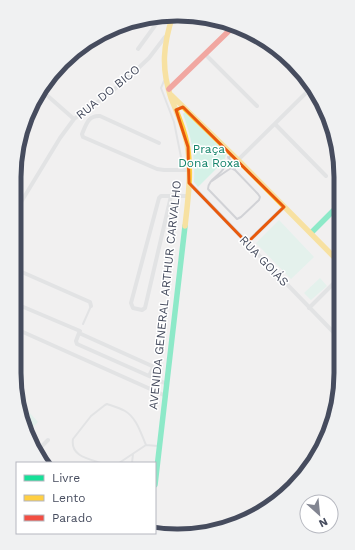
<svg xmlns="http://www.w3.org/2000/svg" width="355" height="550" font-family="'Work Sans',sans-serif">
  <rect width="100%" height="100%" fill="#f1f0f0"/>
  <path fill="#d4f1e7" d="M185,112L227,152L224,161L198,187L194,182C195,155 192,139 183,114Z
    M279,220L314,257L291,279L256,243Z
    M320,278L327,286L311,300L304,293Z
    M19,401L38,422L27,433L23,425Z"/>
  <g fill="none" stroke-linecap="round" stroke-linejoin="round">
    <path stroke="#d1d2d6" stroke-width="2" d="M164,81L161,88L174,122L181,157L183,159H188
      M228,157L235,166V170
      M212,181L231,168L235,170L258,194L260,197L259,200L241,217L237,219L208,189C208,180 219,176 224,168C227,163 227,159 232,154
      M83,324L91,306
      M101,463C89,459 70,456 73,439L91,416L105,405L107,404C113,406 120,408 125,411C137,418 141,434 146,445
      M119,463L146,445L158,446
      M132,463L133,454"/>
    <path stroke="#d1d2d6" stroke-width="4" d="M138,49L162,16
      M205,54L257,106
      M41,90L74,119
      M275,124L326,176
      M159,143L100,116C88,115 86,125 82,134L83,137L157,169L164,170H189
      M238,160L311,88
      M189,183L340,339
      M161,196H171L145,308L142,310L133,308L131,303L159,198Z
      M171,196H188
      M15,212L60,138L74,119L110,93L131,75L149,58L165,37
      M247,243L284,207
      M15,269L90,302L91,306
      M14,303L80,331
      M309,308L340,277
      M14,328L166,396
      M149,376L153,368L152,366L79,333L76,341L77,344L167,384
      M36,452L48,440"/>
    <path stroke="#16e098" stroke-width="5.5" d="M311,233L340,204
      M155,485L185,226"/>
    <path stroke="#ffcf43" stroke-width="5.5" d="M173,15C163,45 161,68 171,98C177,113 184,128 187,144C192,171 188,200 185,226
      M171,95L238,160L340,263"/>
    <path stroke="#f24e42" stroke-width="5.5" d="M267,44L312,89
      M169,89L235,25"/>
  </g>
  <path d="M0 0H355V550H0ZM183,107L284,207L247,243L189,183L188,147L176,110Z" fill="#f1f0f0" fill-opacity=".55" fill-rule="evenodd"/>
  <path fill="none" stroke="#e8590c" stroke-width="3" stroke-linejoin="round" d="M183,107L284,207L247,243L189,183L188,147L176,110Z"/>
  <g text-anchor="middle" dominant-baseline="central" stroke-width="3" stroke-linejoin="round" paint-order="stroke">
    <g font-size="12" fill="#464c5e" stroke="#fff">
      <text transform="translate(108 92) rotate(-39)">RUA DO BICO</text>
      <text transform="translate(264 261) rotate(46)">RUA GOIÁS</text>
      <text transform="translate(165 295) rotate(-84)">AVENIDA GENERAL ARTHUR CARVALHO</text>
    </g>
    <g font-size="12" fill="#13836a" stroke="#fff">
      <text x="209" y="149">Praça<tspan x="209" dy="14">Dona Roxa</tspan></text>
    </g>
  </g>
  <path d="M0 0H355V550H0ZM177 21H178A156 156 0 0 1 334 177V373A156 156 0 0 1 178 529H177A156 156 0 0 1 21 373V177A156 156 0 0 1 177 21Z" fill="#f0f1f2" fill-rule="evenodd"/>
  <path fill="none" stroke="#464c5e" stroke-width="5" d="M177 21H178A156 156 0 0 1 334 177V373A156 156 0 0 1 178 529H177A156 156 0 0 1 21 373V177A156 156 0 0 1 177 21Z"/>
  <rect x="16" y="462" width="140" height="72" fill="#ffffff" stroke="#b5b7bf"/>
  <rect x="24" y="475" width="20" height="6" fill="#16e098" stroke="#b5b7bf"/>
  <text x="52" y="482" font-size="12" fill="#464c5e">Livre</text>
  <rect x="24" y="495" width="20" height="6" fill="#ffcf43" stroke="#b5b7bf"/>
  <text x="52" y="502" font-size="12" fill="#464c5e">Lento</text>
  <rect x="24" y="515" width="20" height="6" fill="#f24e42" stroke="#b5b7bf"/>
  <text x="52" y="522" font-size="12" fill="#464c5e">Parado</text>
  <g transform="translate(319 514) rotate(153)"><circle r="19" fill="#ffffff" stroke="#b5b7bf"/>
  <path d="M0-3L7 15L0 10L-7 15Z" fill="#828591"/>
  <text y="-6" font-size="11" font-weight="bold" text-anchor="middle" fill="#464c5e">N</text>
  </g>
</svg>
